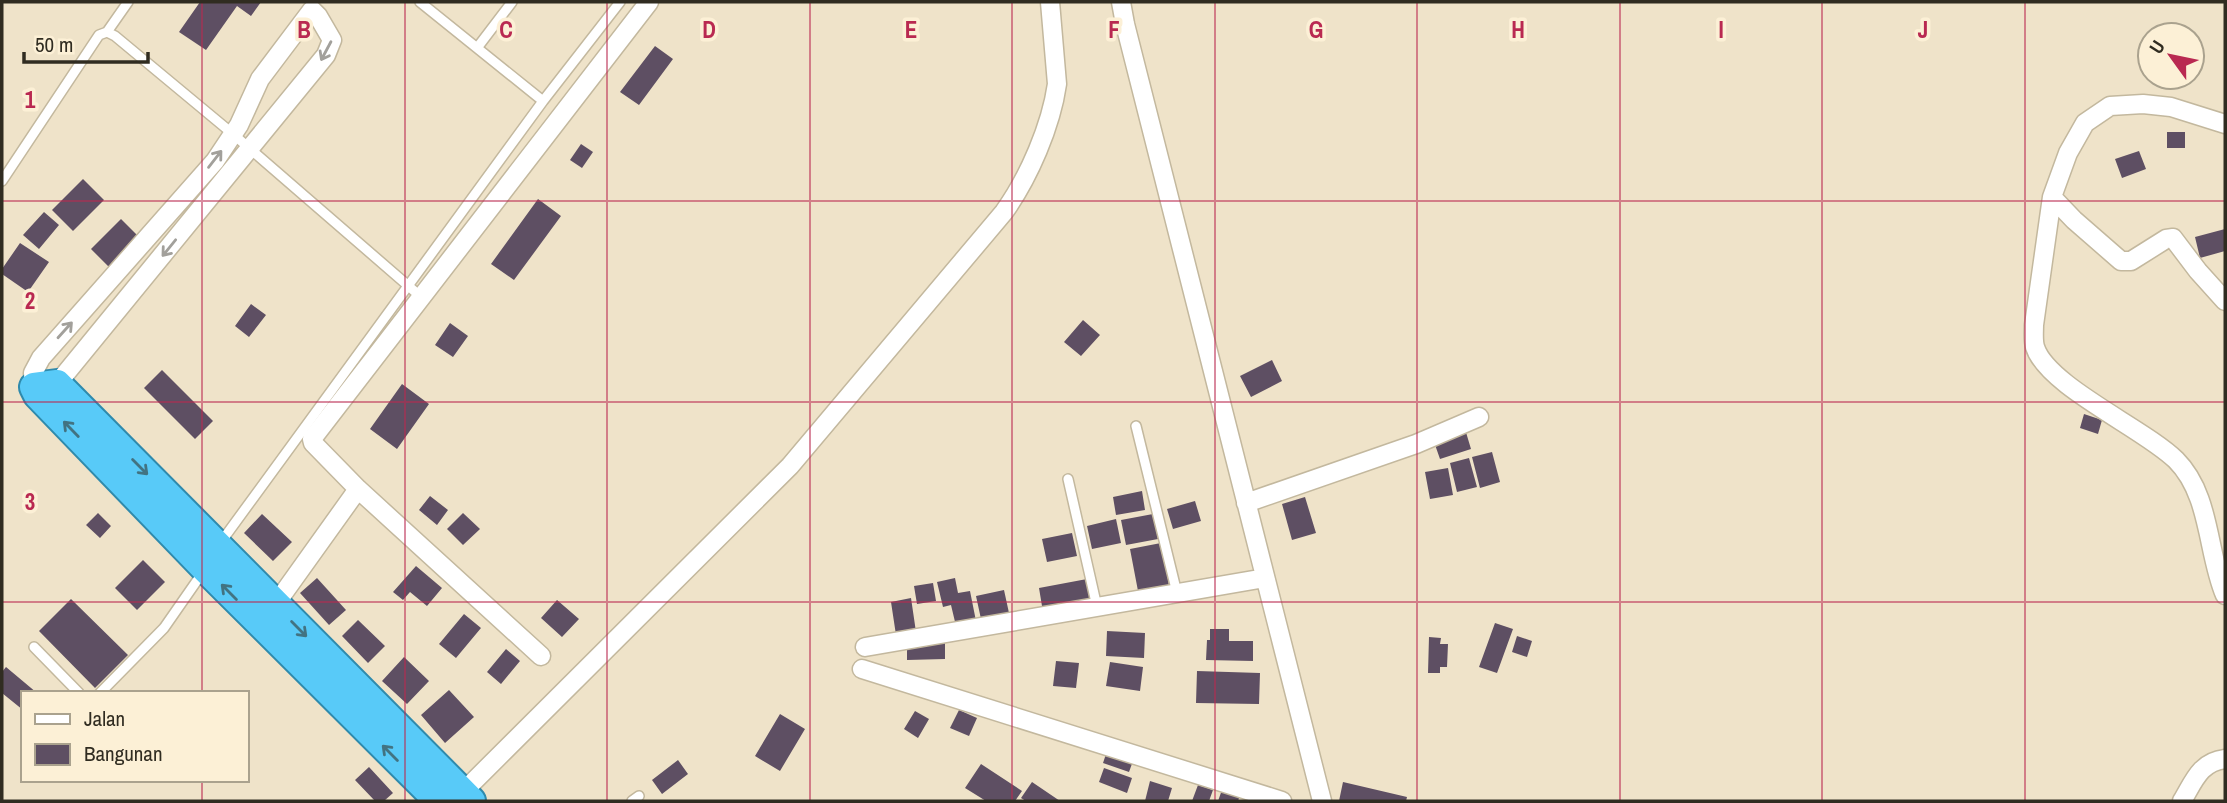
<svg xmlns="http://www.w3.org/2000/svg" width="2227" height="803" font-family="'Archivo Narrow',sans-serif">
  <rect width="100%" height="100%" fill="#efe3c9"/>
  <path fill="#5e4f63" d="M200,2H261L251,16L237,6L206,50L179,32Z
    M655,46L673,59L639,105L620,92Z
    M2167,132H2185V148H2167Z
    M581,144L593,152L582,168L570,160Z
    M2139,151L2146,169L2122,178L2115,159Z
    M83,179L104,200L73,231L52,210Z
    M538,199L561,216L514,280L491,264Z
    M44,212L59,225L39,249L23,235Z
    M121,219L141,239L111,269L91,249Z
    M2225,229V251L2200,258L2195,237Z
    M20,243L49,262L28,292L2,274V269Z
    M251,304L266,315L249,337L235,326Z
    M1083,320L1100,335L1081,356L1064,342Z
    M450,323L468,336L453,357L435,345Z
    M1272,360L1282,381L1251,397L1240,376Z
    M162,370L213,421L195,439L144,388Z
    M402,384L429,404L397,449L370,429Z
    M2084,414L2102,420L2098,434L2080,428Z
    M1465,429L1471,449L1440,459L1433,439Z
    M1492,452L1500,482L1480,488L1472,457Z
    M1469,458L1477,487L1457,492L1450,463Z
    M1448,468L1453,495L1430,499L1425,472Z
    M1142,491L1145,510L1116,515L1113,497Z
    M430,496L448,510L437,525L419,510Z
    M1305,497L1316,533L1292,540L1282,504Z
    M1195,501L1201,521L1173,529L1167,509Z
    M98,513L111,526L100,538L86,525Z
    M463,513L480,529L463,545L447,529Z
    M262,514L292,542L273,561L244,533Z
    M1153,514L1158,539L1126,545L1121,520Z
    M1116,519L1121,543L1092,549L1087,526Z
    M1072,533L1077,556L1047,562L1042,539Z
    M1161,543L1169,585L1138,591L1130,549Z
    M143,560L165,582L137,610L115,588Z
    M416,566L442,588L427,606L410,592L403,600L393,592Z
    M317,578L346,610L329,625L300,593Z
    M955,578L958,593L970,591L976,621L956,626L951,605L943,607L937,582Z
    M1087,579L1091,602L1043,612L1039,588Z
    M933,583L936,601L917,604L914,586Z
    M1004,590L1009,613L981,619L976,596Z
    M911,598L916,632L896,635L891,602Z
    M71,599L128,655L95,688L39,631Z
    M557,600L579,619L562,637L541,618Z
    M464,614L481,628L456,658L439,644Z
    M358,620L385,646L368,663L342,636Z
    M1495,623L1513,629L1497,673L1479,667Z
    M1210,629H1229V641H1253V661L1206,660L1207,640H1210Z
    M1107,631L1145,633L1144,658L1106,656Z
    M1517,636L1532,641L1527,657L1512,652Z
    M1429,637L1441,638L1440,644H1448L1447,667H1440V673H1428Z
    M945,643V659L907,660V644Z
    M506,649L520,661L501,684L487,672Z
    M404,657L429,681L407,704L382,681Z
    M1056,661L1079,663L1076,688L1053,686Z
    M1110,662L1143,667L1140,691L1106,686Z
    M6,667L37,693H23V710L2,693V672Z
    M1197,671L1260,673L1259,704L1196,703Z
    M449,690L474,717L445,743L421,715Z
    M959,710L977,718L969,736L950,728Z
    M915,711L929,719L918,738L904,729Z
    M780,714L805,729L780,771L755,756Z
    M1107,751L1133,761L1129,772L1103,763Z
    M678,760L688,774L662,794L652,780Z
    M981,764L1022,791L1015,801H986L965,788Z
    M369,767L393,793L384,801H375L355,780Z
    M1104,768L1132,778L1127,793L1099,782Z
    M1150,781L1172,788L1168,801H1145Z
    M1032,782L1060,801H1026L1021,798Z
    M1343,782L1407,797L1406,801H1339Z
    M1198,785L1213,790L1209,801H1192Z
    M1223,787L1241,793L1238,801H1218Z"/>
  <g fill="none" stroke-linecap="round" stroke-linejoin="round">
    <defs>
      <path id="service" d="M107,32L128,2
        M477,48L512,2
        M543,101L620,2
        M2,181L99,35L107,32L115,36L233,134L420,296
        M1136,426L1177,593
        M1068,479L1097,607
        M221,542L543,101L420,2
        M34,647L79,693
        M100,693L164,628L203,572
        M632,801L639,796"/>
      <path id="minor" d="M1121,2L1125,24L1322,801
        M2225,124L2171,107L2143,104L2110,106L2085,123L2068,153L2052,197L2034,325C2034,332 2033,340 2035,347C2047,386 2145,429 2176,460C2211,495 2207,553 2225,595
        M2052,197L2074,220L2121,261H2131L2166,239L2173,238L2198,271L2225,301
        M34,387L33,373L41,358L215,161L239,125L260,79L312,10L318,16L332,40L326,55L57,384
        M1246,503L1416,444L1479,417
        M275,605L358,489
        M865,647L1265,578
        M541,656L358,489L313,443L312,439L649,2
        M862,669L1282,801
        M462,793L790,466L1004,212C1029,177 1051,126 1057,84L1050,2
        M2182,801C2194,781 2200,762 2225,759"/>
      <path id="trunk" d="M439,801L206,569L38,395L34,387L57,384L471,801"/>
    </defs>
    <use href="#service" stroke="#c3b89e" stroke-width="12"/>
    <use href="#minor" stroke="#c3b89e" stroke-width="21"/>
    <use href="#trunk" stroke="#2f8aac" stroke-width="32"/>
    <use href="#service" stroke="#fff" stroke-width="9"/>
    <use href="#minor" stroke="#fff" stroke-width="18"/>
    <use href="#trunk" stroke="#58caf8" stroke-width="28"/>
  </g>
  <defs><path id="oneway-shaft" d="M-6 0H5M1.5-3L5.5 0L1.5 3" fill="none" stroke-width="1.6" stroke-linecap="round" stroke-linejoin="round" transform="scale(1.75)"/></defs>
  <g stroke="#a2a09b">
    <use href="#oneway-shaft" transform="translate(326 51) rotate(118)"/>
    <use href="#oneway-shaft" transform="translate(215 159) rotate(-52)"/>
    <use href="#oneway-shaft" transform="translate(169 248) rotate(129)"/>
    <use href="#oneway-shaft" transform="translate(65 330) rotate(-48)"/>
  </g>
  <g stroke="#427382">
    <use href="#oneway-shaft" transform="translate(71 429) rotate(-134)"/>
    <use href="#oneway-shaft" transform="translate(140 467) rotate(45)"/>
    <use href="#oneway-shaft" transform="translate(229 592) rotate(-135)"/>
    <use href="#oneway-shaft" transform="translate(299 629) rotate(45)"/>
    <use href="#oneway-shaft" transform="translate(390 753) rotate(-135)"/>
  </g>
  <path fill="none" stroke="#b92951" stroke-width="2" stroke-opacity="0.55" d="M202,2V693M405,2V801M607,2V801M810,2V801M1012,2V801M1215,2V801M1417,2V801M1620,2V801M1822,2V801M2025,2V801M2,201H2225M2,402H2225M2,602H2225M202,780V801"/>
  <g font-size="23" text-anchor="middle" font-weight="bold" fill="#b92951" stroke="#fcf0d6" stroke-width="7" stroke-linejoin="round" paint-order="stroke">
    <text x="304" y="38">B</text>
    <text x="506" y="38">C</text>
    <text x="709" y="38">D</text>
    <text x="911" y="38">E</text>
    <text x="1114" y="38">F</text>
    <text x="1316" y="38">G</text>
    <text x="1518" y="38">H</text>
    <text x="1721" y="38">I</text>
    <text x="1923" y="38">J</text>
    <text x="30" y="108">1</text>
    <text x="30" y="309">2</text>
    <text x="30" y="510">3</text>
  </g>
  <rect width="2227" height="803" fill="none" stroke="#302c21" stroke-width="7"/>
  <rect x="21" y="691" width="228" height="91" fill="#fcf0d6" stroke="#aaa28e" stroke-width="2"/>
  <rect x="35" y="714" width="35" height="10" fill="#ffffff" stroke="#aaa28e" stroke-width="2"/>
  <text x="84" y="726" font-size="21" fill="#302c21">Jalan</text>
  <rect x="35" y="744" width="35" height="21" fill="#5e4f63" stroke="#aaa28e" stroke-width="2"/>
  <text x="84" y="761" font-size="21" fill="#302c21">Bangunan</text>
  <g transform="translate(2171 56) rotate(303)"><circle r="33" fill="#fcf0d6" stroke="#aaa28e" stroke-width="2"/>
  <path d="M0-5L12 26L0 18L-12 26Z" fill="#b92951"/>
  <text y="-10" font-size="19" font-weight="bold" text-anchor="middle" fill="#302c21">U</text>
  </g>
  <path d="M24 52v10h124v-10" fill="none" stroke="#302c21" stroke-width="3.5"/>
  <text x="35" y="52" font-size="21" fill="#302c21" stroke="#fcf0d6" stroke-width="5" paint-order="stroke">50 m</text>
</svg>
